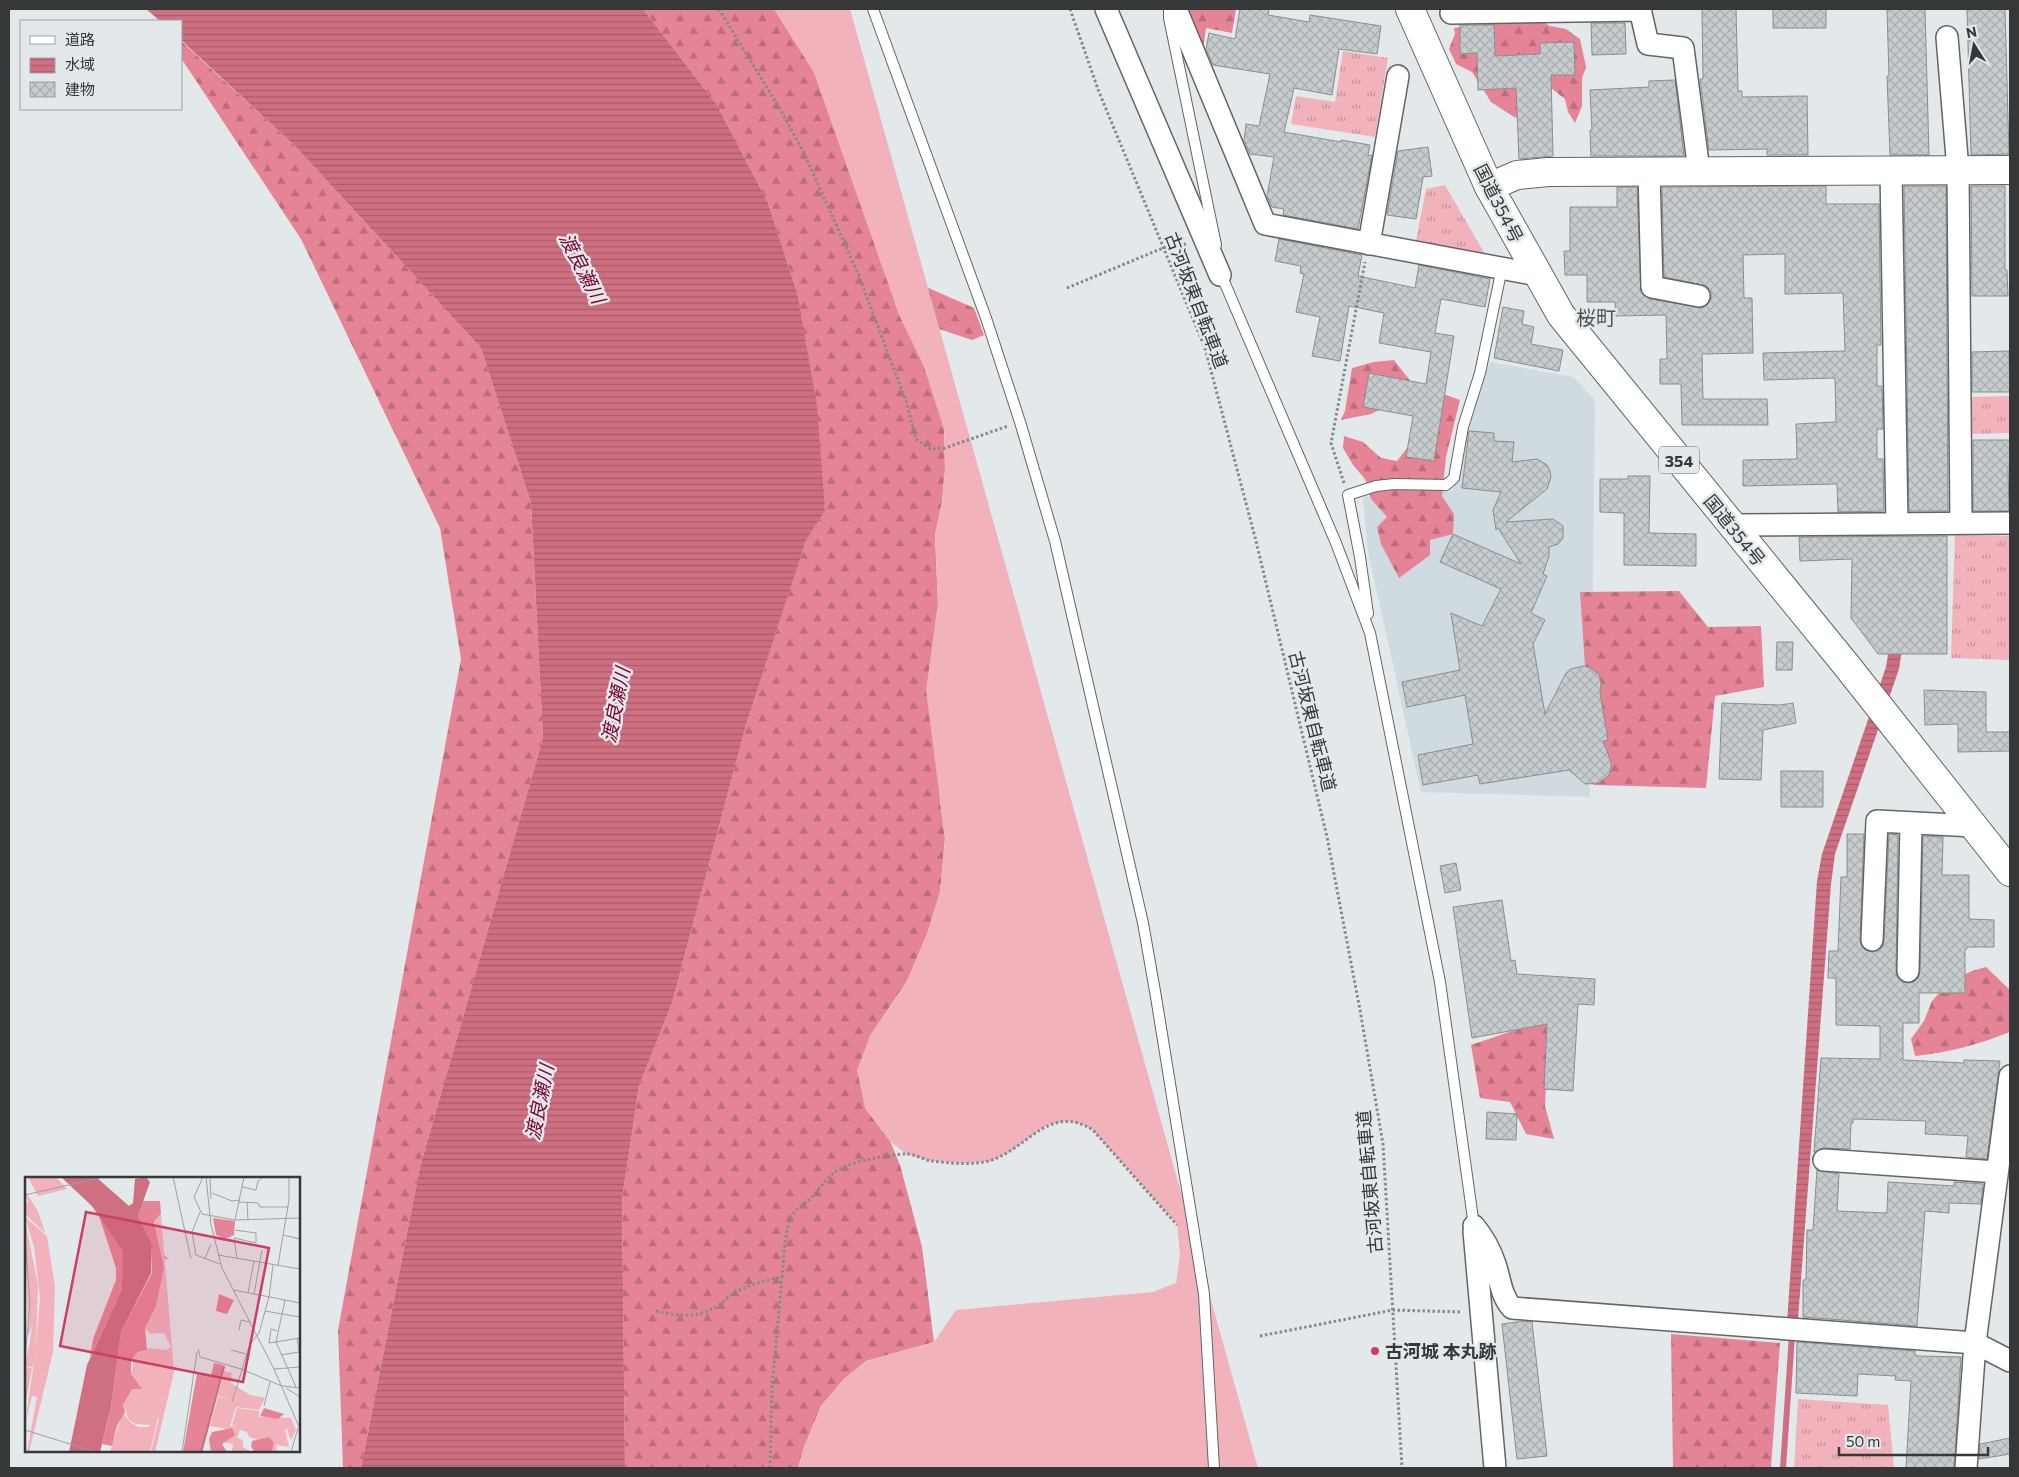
<svg xmlns="http://www.w3.org/2000/svg" width="2019" height="1477" font-family="Commissioner,'Noto Sans JP',sans-serif">
  <defs>
    <pattern id="grass-tufts" width="24" height="20" patternUnits="userSpaceOnUse" patternTransform="scale(1.25)"><rect width="24" height="20" fill="#f1b2bc"/><path d="M3 7l-1-3M5 7V3M7 7l1-3M15 17l-1-3M17 17v-4M19 17l1-3" fill="none" stroke="#c4929a"/></pattern>
    <pattern id="forest-firs" width="22" height="20" patternUnits="userSpaceOnUse" patternTransform="scale(1.25)"><rect width="22" height="20" fill="#e68497"/><path d="M5 1l3.5 6h-7zM16 11l3.5 6h-7z" fill="#bb6d7c"/></pattern>
    <pattern id="water-rules" width="6" height="5" patternUnits="userSpaceOnUse" patternTransform="scale(1.25)"><rect width="6" height="5" fill="#ce6f82"/><path d="M0 2.5h6" fill="none" stroke="#a85c6b"/></pattern>
    <pattern id="building-cross-hatch" width="8" height="8" patternUnits="userSpaceOnUse" patternTransform="scale(1.25)"><rect width="8" height="8" fill="#c6cbce"/><path d="M0 0l8 8M0 8l8-8" fill="none" stroke="#abafb2"/></pattern>
  </defs>
  <rect width="100%" height="100%" fill="#e3e8eb"/>
  <path fill="#cfdae1" d="M1490,362L1573,377L1595,400L1590,797L1421,792L1368,552L1363,497L1399,489L1453,491L1465,422Z"/>
  <path fill="url(#grass-tufts)" d="M1343,51L1388,58L1375,137L1291,124L1296,96L1335,102Z
    M1445,185L1489,261L1415,246L1426,189Z
    M2010,396V433L1970,434L1969,397Z
    M1955,535L2010,536V660L1951,658Z
    M1798,1399L1888,1405L1894,1468H1794Z"/>
  <path fill="url(#forest-firs)" d="M643,9H774L814,72L883,268L974,308L984,335L972,340L900,316L924,366L944,428L945,469L942,501L935,535L938,604L934,634L940,801L945,839L940,892L927,934L907,981L870,1036L865,1108L890,1141L900,1165L922,1247L934,1342L866,1361L844,1379L821,1406L804,1447L798,1468H625L622,1199L639,1086L672,1003L746,725L806,539L825,511L797,292L768,203L717,105Z
    M1184,9H1236L1232,33L1206,28L1202,56Z
    M1540,20L1550,26L1566,29L1580,39L1586,67L1582,78V106L1575,123L1568,112L1565,99L1546,84L1537,121L1514,117L1491,102L1472,72L1456,64L1449,49L1455,34L1454,28L1509,21Z
    M181,41L295,146L481,348L531,503L543,738L420,1167L361,1468H343L338,1330L461,659L440,528L301,239L181,58Z
    M1394,360L1419,392L1443,394L1460,400L1446,457L1442,496L1454,514L1453,534L1430,540V555L1399,578L1381,544L1377,527L1387,517L1371,499L1365,479L1353,465L1343,448L1344,436L1363,442L1381,458L1397,461L1408,447L1417,406L1389,405L1371,414L1341,420L1345,411L1352,368L1374,362Z
    M1679,591L1708,627L1761,626L1764,687L1715,696L1706,788L1593,785L1580,592Z
    M1986,967L2010,990V1032C1980,1044 1947,1053 1915,1056L1911,1039L1924,1021L1932,1001L1949,982L1972,971Z
    M1541,1021L1549,1026L1545,1106L1554,1139L1526,1134L1510,1102L1480,1098L1471,1045Z
    M1671,1334L1780,1343L1771,1468H1673Z"/>
  <path fill="#f1b2bc" d="M774,9H850L1258,1468H798L804,1447L821,1406L844,1379L866,1361L934,1342L956,1310L1153,1292L1176,1283L1180,1255L1177,1224L1093,1130L1082,1124L1067,1121L1047,1125L1009,1152L991,1161L969,1163L931,1161L906,1154L890,1141L865,1108L857,1070L870,1036L907,981L927,934L940,892L945,839L926,690L938,604L935,535L942,501L945,469L944,429L924,366L899,315L814,72Z"/>
  <path fill="url(#water-rules)" d="M146,9H643L717,105L768,203L797,292L817,406L825,511L806,540L746,725L672,1003L639,1086L622,1199L625,1468H361L420,1167L543,738L531,503L481,348L295,146L181,40V21H160Z
    M1892,629L1905,630L1899,669L1835,854L1831,884L1798,1319L1800,1335L1787,1323L1817,881L1822,854L1886,667Z"/>
  <g fill="none" stroke-linecap="round" stroke-linejoin="round">
    <path stroke="#ce6f82" stroke-width="6" d="M1783,1468L1792,1335"/>
  </g>
  <path fill="url(#building-cross-hatch)" stroke="#898e90" d="M1240,9H1269L1268,15L1309,22L1310,15L1381,26L1377,54L1339,49L1332,95L1294,88L1284,132L1341,142V140L1370,145L1368,156L1372,155L1358,229L1283,215L1284,209L1272,207L1267,196L1274,157L1250,154L1244,140L1246,124L1259,126L1270,74L1213,65L1206,49L1209,33L1235,39Z
    M1702,9H1736L1738,91H1742V97L1807,96L1808,155H1767V149L1709,150L1700,79H1703Z
    M1773,9H1826V28H1773Z
    M1887,9H1925L1929,155H1890L1887,76H1889Z
    M1967,9H2005L2009,154L1971,155Z
    M1591,23H1625L1626,54L1592,55Z
    M1460,25H1494L1495,56L1540,54V43L1574,42L1575,75H1551L1553,156L1519,159L1516,88L1478,90L1477,53L1460,54Z
    M1675,80L1684,156H1591L1590,130H1592L1590,90L1649,87V81Z
    M1428,147L1432,176L1423,177L1416,219L1387,215L1398,151Z
    M1826,186V204H1879L1881,345H1877V386H1882L1883,429H1877V459H1883L1884,511L1838,512L1837,484L1743,486V460L1797,459L1796,424L1836,422L1835,378L1764,380L1763,353L1845,351L1843,293L1785,294V254L1743,255L1744,298H1752L1753,353L1702,354L1703,399H1767L1768,425H1682L1681,384H1660V359H1667L1666,315L1616,316L1615,302H1587V275H1565L1564,251H1570V207H1617V187H1637L1641,293L1650,299L1703,308L1708,304L1711,299V292L1707,286L1664,277L1662,187Z
    M1904,186H1946L1948,511H1909Z
    M1971,186H2005V270H2007L2008,296H1972Z
    M1279,239L1362,255L1358,276L1415,288L1419,265L1490,279L1485,307L1441,299L1435,333L1454,336L1434,461L1406,457L1413,416L1363,407L1369,373L1426,384L1431,352L1379,343L1384,313L1349,306L1340,361L1312,356L1320,317L1296,312L1304,274L1300,273L1301,266L1275,261Z
    M1503,307L1524,311L1522,324L1534,327L1531,344L1563,350L1559,371L1494,358Z
    M2009,351L2010,392H1972V352Z
    M1469,431L1494,433V441L1514,442L1512,462L1537,459L1547,465L1550,471L1551,477L1547,489L1506,522L1553,519L1563,526V538L1558,544L1549,547V556L1543,574L1547,576L1531,613L1545,620L1533,644L1545,714L1566,673L1571,669L1583,666L1589,667L1599,675L1601,682L1600,693L1608,740L1603,741L1611,762V768L1609,775L1599,783L1585,784L1569,770L1480,784L1478,775L1423,785L1418,755L1473,744L1465,695L1407,707L1402,682L1460,670L1451,613L1482,626L1501,589L1440,562L1453,534L1521,564L1498,528L1496,530L1493,510L1501,492L1462,488Z
    M1973,440H2010V466H2008L2009,511H1973Z
    M1628,476H1650L1649,533L1696,534V566L1624,565V513L1600,512V479H1628Z
    M1947,536V654H1878L1851,618L1852,559L1800,561L1799,537Z
    M1777,642H1793L1792,670H1776Z
    M1924,690L1986,692V732H2010V751L1958,752V724L1925,725Z
    M1722,703L1780,705L1793,703L1796,723L1763,730L1761,780L1719,779Z
    M1781,771H1823V807H1781Z
    M1847,834H1864L1860,939L1861,945L1865,950L1872,952L1878,951L1883,946L1884,941L1889,834L1898,835L1896,971L1897,977L1902,982L1908,983L1914,982L1919,977L1920,971L1923,836L1943,837L1942,875H1969V919L1994,920V947H1967V949H1965V993H1919V1023H1903V1060L1964,1063V1060L2000,1061L1987,1159L1966,1157L1968,1136L1925,1134L1926,1121L1853,1119V1123H1851L1850,1149L1824,1148L1814,1152L1821,1058L1880,1059V1026L1836,1025V978H1828L1829,951H1838L1841,877H1847Z
    M1456,863L1461,890L1445,893L1440,866Z
    M1502,900L1511,961L1515,960L1517,974L1595,979L1594,1005L1578,1004L1573,1091L1544,1089L1547,1024L1472,1038L1453,907Z
    M1487,1112L1517,1114L1516,1140L1486,1139Z
    M1817,1170L1839,1174L1837,1211L1887,1213L1888,1182L1954,1186V1182L1983,1184L1981,1204L1949,1203V1213L1925,1211L1917,1326L1803,1317V1280H1806L1807,1230H1813Z
    M1524,1321L1532,1322L1547,1456L1517,1459L1502,1324Z
    M1797,1342L1915,1351V1355L1919,1356L1961,1357L1954,1468H1906L1911,1381L1895,1380L1896,1376L1858,1374L1857,1396L1796,1393Z
    M2010,1438V1454L1979,1459L1980,1444Z"/>
  <g fill="none" stroke-linecap="round" stroke-linejoin="round">
    <defs>
      <path id="lane" d="M873,9L986,318L1020,422L1055,541L1143,923L1156,997L1204,1294L1214,1468
        M1169,10V18L1216,245
        M1220,272L1336,543L1370,633L1440,982L1474,1226
        M1368,614L1360,557L1348,495L1376,486L1394,484L1446,485L1454,478L1463,427L1480,373L1502,268"/>
      <path id="street" d="M1106,9L1220,275
        M1176,9L1265,224L1538,275
        M1640,9L1648,44L1683,48L1699,171
        M1451,13L1641,10
        M1947,37L1958,170L1961,523
        M1891,170L1897,524
        M1649,171L1652,287L1699,296
        M1369,244L1398,76
        M1731,525L2010,523
        M1872,940L1877,821L1974,826
        M1908,971L1911,823
        M1824,1160L1997,1172
        M1474,1226C1483,1237 1490,1249 1495,1264C1500,1279 1501,1296 1512,1308L1975,1343L2010,1361
        M1474,1231L1495,1468
        M1966,1468L1975,1343L2010,1076"/>
      <path id="secondary" d="M1489,187L1517,175L1548,172L2010,170"/>
      <path id="highway" d="M1410,9L1489,187L1561,315L1847,666L2010,872"/>
    </defs>
    <use href="#lane" stroke="#626668" stroke-width="12"/>
    <use href="#street" stroke="#626668" stroke-width="24"/>
    <use href="#secondary" stroke="#626668" stroke-width="30"/>
    <use href="#highway" stroke="#626668" stroke-width="30"/>
    <path stroke="#85898b" stroke-width="3" stroke-dasharray="2.5 2.5" stroke-linecap="butt" d="M719,9L780,109L804,153L859,276L906,401L916,439L930,449L945,448L1008,426
      M1070,9L1099,92L1205,348L1256,541L1327,837L1360,1010L1383,1144L1402,1468
      M1067,288L1163,248L1186,244
      M1344,483L1331,443L1365,262
      M656,1311C675,1315 693,1319 712,1309C720,1306 726,1298 734,1293C748,1285 766,1280 782,1277C784,1257 784,1235 791,1217C794,1210 805,1204 810,1199C819,1190 826,1178 836,1171C847,1162 891,1154 906,1154C914,1154 923,1159 931,1161C949,1163 974,1166 992,1160C1029,1147 1050,1103 1093,1130L1177,1225
      M1260,1336L1393,1310L1462,1312
      M770,1468L772,1388L782,1277"/>
    <use href="#lane" stroke="#fff" stroke-width="10"/>
    <use href="#street" stroke="#fff" stroke-width="21"/>
    <use href="#secondary" stroke="#fff" stroke-width="28"/>
    <use href="#highway" stroke="#fff" stroke-width="28"/>
  </g>
  <circle fill="#cd3e64" stroke="#e3e8eb" stroke-width="2" cx="1375" cy="1351" r="5"/>
  <g text-anchor="middle" dominant-baseline="central" stroke-width="5" stroke-linejoin="round" paint-order="stroke">
    <rect fill="#e3e8eb" stroke="#696c6e" stroke-width="1" x="1659" y="446.5" width="40" height="27" rx="4"/>
    <g font-size="16" font-weight="bold" fill="#353738">
      <text x="1679" y="460">354</text>
    </g>
    <g font-size="18" fill="#353738" stroke="#e3e8eb">
      <text transform="translate(1499 203) rotate(63)">国道354号</text>
      <text transform="translate(1197 300) rotate(69)">古河坂東自転車道</text>
      <text transform="translate(1735 530) rotate(51)">国道354号</text>
      <text transform="translate(1313 721) rotate(76)">古河坂東自転車道</text>
      <text transform="translate(1369 1182) rotate(-95)">古河坂東自転車道</text>
    </g>
    <g font-size="18" font-weight="bold" fill="#353738" stroke="#e3e8eb" text-anchor="start">
      <text x="1385" y="1351">古河城 本丸跡</text>
    </g>
    <g font-size="19" font-style="italic" fill="#7c0031" stroke="#e3e8eb">
      <text transform="translate(583 268) rotate(63)">渡良瀬川</text>
      <text transform="translate(615 705) rotate(-79)">渡良瀬川</text>
      <text transform="translate(539 1102) rotate(-79)">渡良瀬川</text>
    </g>
    <g font-size="20" fill="#4f5355" stroke="#e3e8eb">
      <text x="1596" y="317">桜町</text>
    </g>
  </g>
  <g transform="translate(25 1177)">
    <rect width="275" height="275" fill="#e3e8eb"/>
    <path d="M0,14L13,34L20,56L0,37V27L3,25ZM0,40L22,59L30,110L28,175L4,275H2L12,220L7,219L0,247L11,172L8,190L0,189L8,147L3,160L0,43L13,108L11,170L15,120L9,70ZM0,190L7,191L1,225L0,224ZM199,194L207,196L206,206L225,218L240,221L234,233L211,230L205,249H211L207,248L212,231L234,234V240L266,241L271,253L266,263L262,252L260,253L264,270L251,268L252,275H247L249,267L224,260L222,255L215,253L212,260L218,264V270L226,275H207L208,267L197,265L201,252L185,249L193,220L205,222L193,219ZM98,235L105,245L113,250H123L133,240L125,275H85Z" fill="#f1b2bc"/>
    <path d="M118,24H135L136,37L129,45L136,75L144,83L137,80L139,91L132,128L120,151L122,173L113,175L106,184V197L118,208L117,212L98,228L100,235L92,249L87,269L77,267L86,229L96,155L127,96V67L113,39ZM74,39L98,75L100,90L97,112L65,181L68,162L91,103V91ZM188,41L210,44L209,58L200,62L191,58ZM194,117L209,123L202,137L191,134ZM189,186L198,188L175,275H158L172,196L186,199ZM239,231L259,237L253,242L235,239ZM207,251L210,258L197,267L202,275H186L184,262L187,255ZM244,260L249,266L247,274H229L226,270L227,264Z" fill="#e68497"/>
    <path d="M3,0H31L42,12L13,19Z" fill="#f1b2bc"/>
    <path d="M136,37L149,195L130,275H126L134,241L126,248L111,247L104,243L98,228L107,212H117L106,197L110,177L124,171L142,173L146,170L139,156L125,157L120,151L130,133L139,91L129,44Z" fill="#f1b2bc"/>
    <path d="M36,0H71L104,29L108,26L110,2L121,0L125,5L113,39L127,67L126,96L96,155L86,229L75,275H44L62,188L97,112L98,75L67,29Z" fill="#ce6f82"/>
    <path fill="none" stroke="#ce6f82" stroke-width="2.5" d="M176,275L199,189"/>
    <path fill="none" stroke="#9da1a3" stroke-width="1" d="M148,0L166,82M178,0L169,20L177,37L210,43L275,41M181,0L186,48L197,91L249,192L275,252M185,0L186,22M217,10L231,13L233,4L238,0M187,16L207,24L215,23M0,18L78,0M214,25L233,26L235,30H263M222,25L223,43M175,35L167,55L171,78L195,87M210,43L219,0M210,53L231,56V66L209,61L212,81M258,58L275,62M0,59L5,126L0,181M192,62L209,65M193,78L275,92M180,81L186,67M253,88L264,23V0M209,113L260,123L251,165L271,210M223,116L229,84M229,117L237,73M260,123L275,126M240,134L275,140M214,153L216,143L224,145M252,154L246,152L244,166L275,161M272,161L275,179M173,172L175,180L216,192L257,209L275,211M206,173L221,177M256,178L274,175M249,192L275,190M261,211L275,220M207,225L225,167L234,156L244,120L248,88M239,229L245,205M0,253L71,275M157,275L172,175M266,275L273,251"/>
    <path fill="#cd3e64" fill-opacity="0.15" stroke="#cd3e64" stroke-width="2.5" d="M61,35L244,71L218,205L35,169Z"/>
    <rect width="275" height="275" fill="none" stroke="#353738" stroke-width="2.5"/>
  </g>
  <rect width="2019" height="1477" fill="none" stroke="#353738" stroke-width="20"/>
  <rect x="20" y="20" width="162" height="90" fill="#e3e8eb" stroke="#9da1a3"/>
  <rect x="30" y="36" width="25" height="8" fill="#ffffff" stroke="#9da1a3"/>
  <text x="65" y="45" font-size="15" fill="#353738">道路</text>
  <rect x="30" y="58" width="25" height="15" fill="url(#water-rules)" stroke="#9da1a3"/>
  <text x="65" y="70" font-size="15" fill="#353738">水域</text>
  <rect x="30" y="82" width="25" height="15" fill="url(#building-cross-hatch)" stroke="#9da1a3"/>
  <text x="65" y="95" font-size="15" fill="#353738">建物</text>
  <g transform="translate(1974 45) rotate(349)" stroke="#e3e8eb" stroke-width="4" paint-order="stroke">
  <path d="M0-4L9 19L0 12L-9 19Z" fill="#353738"/>
  <text y="-8" font-size="14" font-weight="bold" text-anchor="middle" fill="#353738">N</text>
  </g>
  <path d="M1839 1447v8h149v-8" fill="none" stroke="#353738" stroke-width="2.5"/>
  <text x="1846" y="1447" font-size="15" fill="#353738" stroke="#e3e8eb" stroke-width="4" paint-order="stroke">50 m</text>
</svg>
